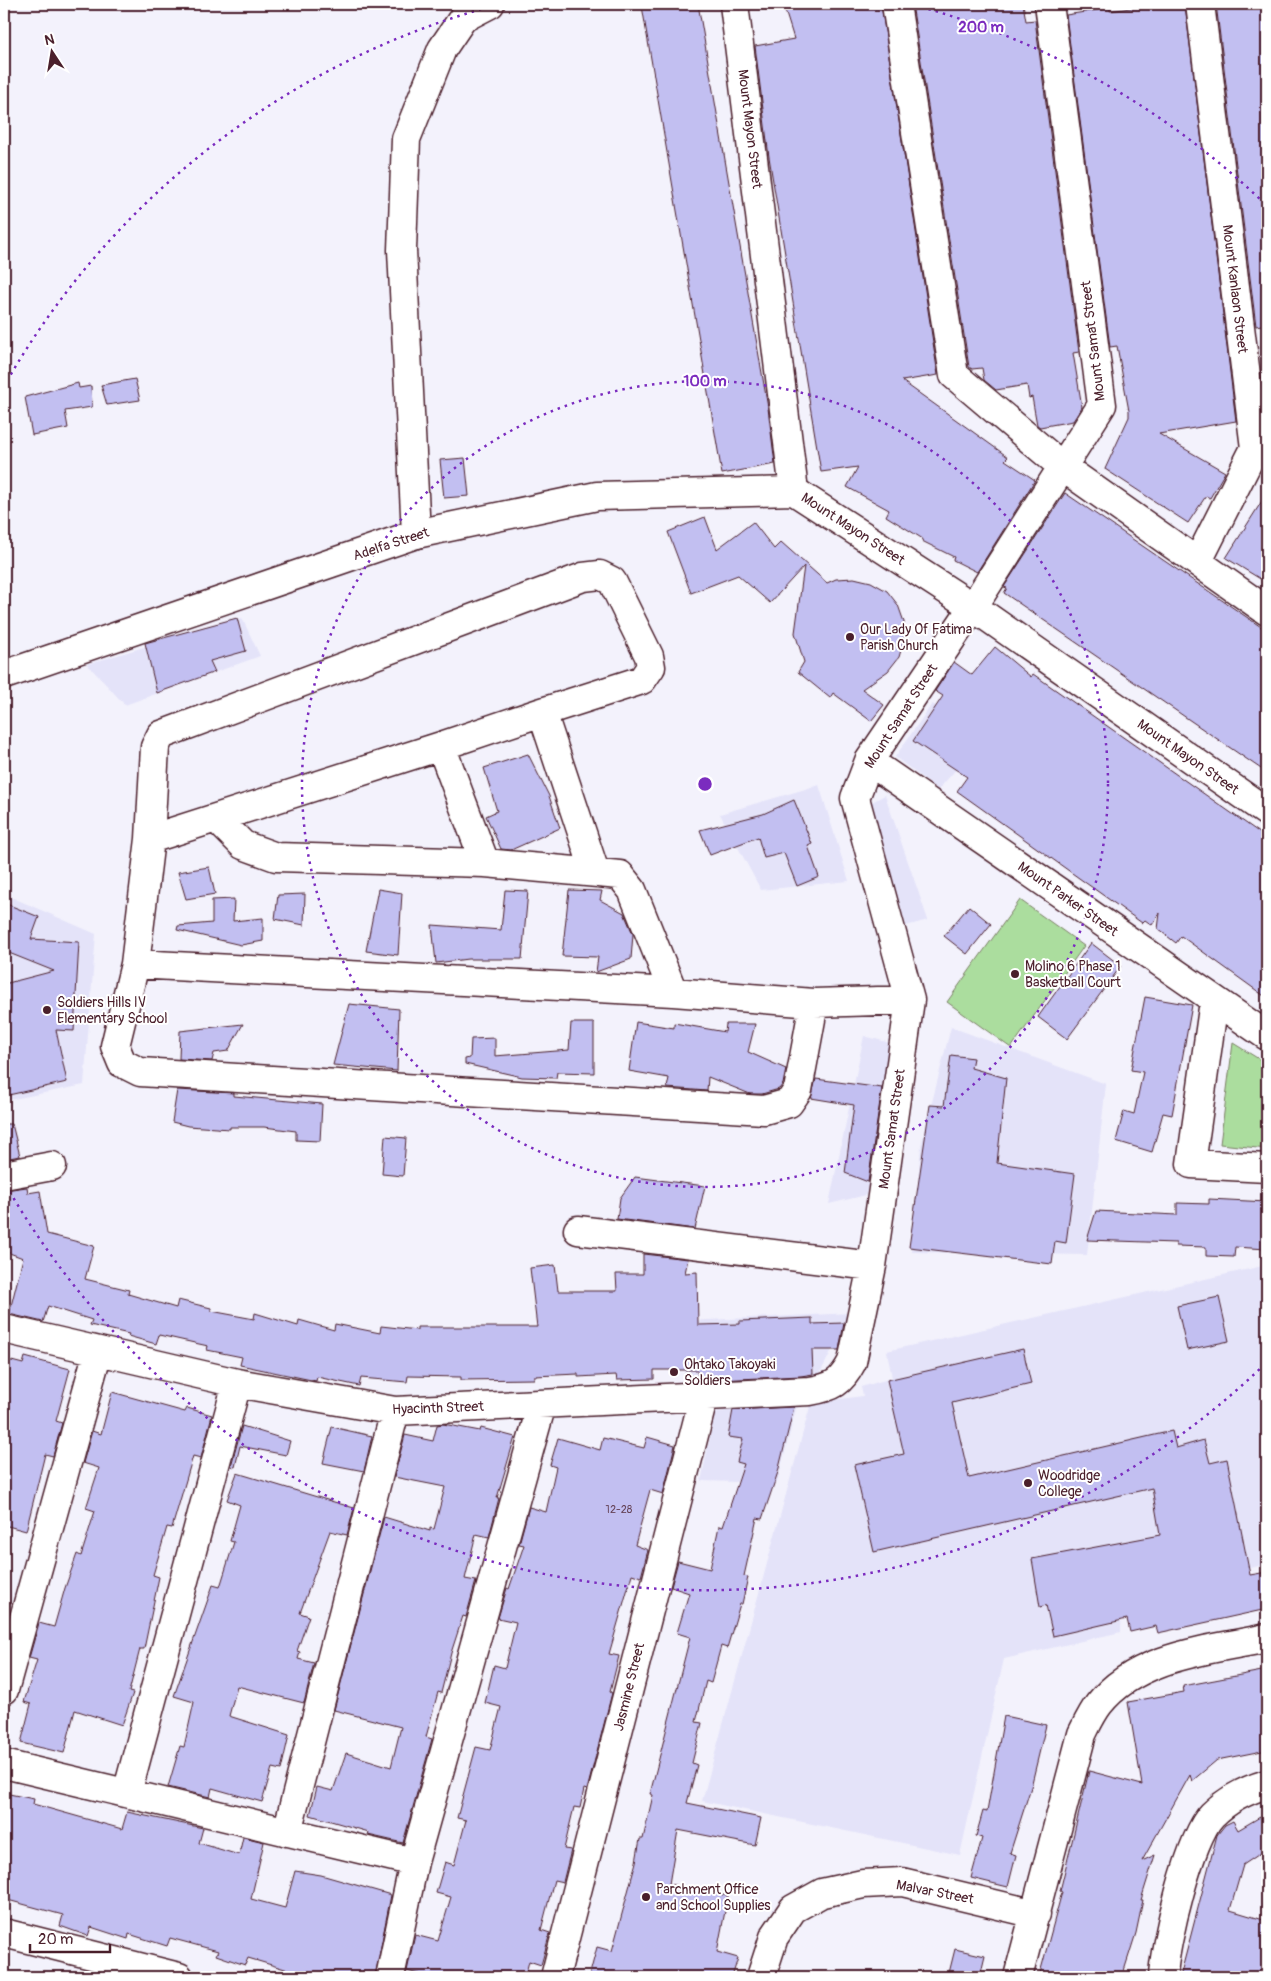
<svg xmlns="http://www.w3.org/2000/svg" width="1271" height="1981" font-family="Pangolin,sans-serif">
  <rect width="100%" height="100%" fill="#f3f2fc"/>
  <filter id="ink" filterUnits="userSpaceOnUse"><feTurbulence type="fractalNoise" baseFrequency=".02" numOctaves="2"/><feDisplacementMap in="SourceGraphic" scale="10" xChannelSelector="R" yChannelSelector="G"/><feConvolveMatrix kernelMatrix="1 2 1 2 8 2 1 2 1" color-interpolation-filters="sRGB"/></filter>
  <g filter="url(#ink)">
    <path fill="#e4e3f9" d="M242,618L260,656L125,705L87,664Z
      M932,704L960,719L959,766L938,790L895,757Z
      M819,785L849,881L761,890L720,814Z
      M885,795L928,920L906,926L870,803Z
      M4,894L96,934L84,1085L4,1101Z
      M951,1027L1106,1084L1087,1255L912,1252L921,1146Z
      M864,1036L898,1045L866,1195L829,1204Z
      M1267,1265V1564L1122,1598L1121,1632L1004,1659L960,1855L702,1801L811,1403L863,1396L861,1387L892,1378L887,1351Z
      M851,1313L818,1377L684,1383L687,1321Z
      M797,1405L777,1483L701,1481L715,1412Z"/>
    <path fill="#abdd9e" stroke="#7a7e64" d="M1020,900L1084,946L1011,1048L947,1002Z
      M1233,1043L1267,1064V1149L1220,1144Z"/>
    <path fill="#c2bff1" stroke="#4a1f2b" d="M653,4H698L768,408L775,464L722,474L642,6Z
      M783,4H881L938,375L902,381L1008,457L1005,460L1035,480L977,572L953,560L954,557L922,541L923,539L886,516L889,510L847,487L858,467L821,472L769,157L755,46L794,39Z
      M912,4H1023L1026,21L1035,20L1079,352L1073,353L1082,407L1073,421L1040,427L1037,425L1032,397L1029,398L1027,385L996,390L984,380L982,368L972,369L969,367Z
      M1157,4H1185L1236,421L1159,434L1225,472L1210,498L1206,496L1188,523L1105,469L1129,417V411L1117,346L1110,347L1066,15L1110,8V11Z
      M1216,4H1267V324L1256,326Z
      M135,379L140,400L107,405L101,385Z
      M78,383L79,388L91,386L92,407L65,411L68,428L32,435L25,397Z
      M465,458L469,496L444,498L440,460Z
      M1065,493L1267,631V773L1004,593L1007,588L1004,587Z
      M1267,493V583L1226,558Z
      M705,517L717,549L753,522L774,549L781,542L827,583L836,579L854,578L871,582L887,591L898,605L904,622V640L899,657L888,671L862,689L884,705L871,721L833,693L830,698L798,672L804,662L795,633L804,566L770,603L738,575L691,593L668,532Z
      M237,618L246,651L210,661L215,672L157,693L145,643Z
      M995,647L1031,677L1033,674L1267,838V998L1181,936L1176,943L1158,929L1160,913L1152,925L1145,920L1142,923L957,791L967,777L913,741L943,696L935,691L954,662L972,675Z
      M528,754L549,796L560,828L511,850L501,849L486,816L497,811L484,768Z
      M794,800L812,844L808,846L819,877L797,886L784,853L764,858L758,837L710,855L700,830L763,814Z
      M209,867L215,894L186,899L178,872Z
      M378,889L402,893L398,955L366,951Z
      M505,890L528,891L522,959H468L436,963L432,925L501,930Z
      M569,890L602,891L600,900L624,913L633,934L631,959L596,972L598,957L562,956Z
      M305,894L304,925L275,919L278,895Z
      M234,899L233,921L263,918V941L241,945L177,930L178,926L212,923V900Z
      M4,903L39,917L31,939L79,942L74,1031L56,1030L67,1082L4,1096V984L54,971L4,951Z
      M969,906L991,924L967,954L944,936Z
      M1091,943L1121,966L1067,1039L1038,1017Z
      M1145,997L1192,1005L1172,1115L1163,1113L1152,1152L1116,1141L1124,1111L1134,1114L1143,1072L1131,1070Z
      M349,1004L399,1009L397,1071L333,1065Z
      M636,1022L674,1028V1023L725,1032L726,1024H755L748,1052L786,1069L783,1084L779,1089L762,1094H750L708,1077L707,1091L667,1088L669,1078L629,1071Z
      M571,1023H594V1073L557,1072L556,1078L522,1077L465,1064V1059L470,1058L471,1039L495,1038V1056L569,1050Z
      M243,1024L228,1051L214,1053L212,1061L179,1059L180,1031Z
      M951,1055L973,1058L971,1068L1006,1078L997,1163L1075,1174L1066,1243L1055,1241L1052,1264L909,1247L930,1105L944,1106Z
      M816,1079L882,1088L868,1182L845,1173L854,1105L811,1098Z
      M177,1090L234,1093V1096L322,1104L320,1141L296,1140V1131L264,1127H230V1129L188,1126L172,1122Z
      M4,1124H12L20,1156L4,1159Z
      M385,1136L406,1138L403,1176L382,1174Z
      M635,1177L705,1186L695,1229L617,1219L620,1198Z
      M27,1187L28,1193L40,1191L47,1234L94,1246L85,1279L129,1290L128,1294L176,1308L178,1300L211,1308V1311L254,1319L255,1313L298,1326L299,1320L334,1330L335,1324L380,1333L381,1326L417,1330V1327H537L530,1268L555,1265L558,1291H617L616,1274H643V1254L688,1259L685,1273L697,1272L698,1325L740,1324V1321L812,1318V1324L844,1323L839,1350H812L813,1374L801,1376L698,1381L697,1370H654V1379L617,1380L616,1375L578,1377V1374L534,1376V1379L461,1380V1377L408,1376L407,1382L361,1378L359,1386L317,1377L316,1381L240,1365L242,1357L207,1350L208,1346L159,1335L156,1344L128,1336L129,1334L90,1325L92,1320L48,1306L43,1322L9,1314L23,1258L4,1251V1190Z
      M1209,1199L1267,1202V1249L1235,1247L1234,1257L1206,1256V1247L1176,1246V1243L1087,1240L1096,1211L1177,1215V1203L1209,1204Z
      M1219,1297L1229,1341L1187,1350L1177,1306Z
      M1023,1349L1031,1384L952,1403L969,1478L1172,1431L1176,1448L1204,1440L1210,1463L1227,1459L1250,1575L1267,1572V1609L1158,1633L1156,1626L1130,1632L1127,1619L1053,1636L1046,1605L1040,1607L1032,1559L1160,1535L1152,1488L874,1552L854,1465L904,1454L887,1380Z
      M25,1357L70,1369L56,1421L62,1423L53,1456L45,1454L26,1531L4,1525V1423L8,1405L4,1404V1359L23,1364Z
      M112,1392L185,1412L187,1408L212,1415L201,1458L193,1456L172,1528L167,1527L153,1575L159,1577L144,1649H140L129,1692L133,1693L122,1725L75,1710L64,1753L21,1743L31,1704L24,1702L37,1660L29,1658L39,1623L54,1627L65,1588L77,1554L81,1556L95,1511L86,1508L99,1468L83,1463L92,1431L101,1434Z
      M794,1407L778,1472L762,1519L757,1518L744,1576L748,1577L742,1604H740L727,1648L721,1646L711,1683L706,1681L696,1722L702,1723L692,1763L697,1765L687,1803L761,1818L755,1845L678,1830L669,1884L728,1896L717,1952L738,1958L732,1977H589L597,1947L612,1951L636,1862L640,1839H643L653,1795L650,1794L690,1637L677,1633L689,1593L671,1587L678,1561L710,1569L719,1526L723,1527L744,1464L737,1462L743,1439L728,1437L733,1410Z
      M443,1424L480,1431L481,1428L515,1437L497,1498H499L489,1537L476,1534L465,1579L476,1581L466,1617L463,1616L451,1653L441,1693L438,1692L426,1737L432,1739L403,1843L368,1835L369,1832L310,1815L317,1787L333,1791L346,1753L391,1767L401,1727L334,1710L384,1517L430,1531V1528L434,1529L445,1487L394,1477L405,1435L433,1441L437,1425Z
      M242,1426L290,1441L286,1455L240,1446L235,1467L231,1466Z
      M332,1427L372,1436L364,1471L323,1463Z
      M647,1437L675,1445L663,1494L650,1490L635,1545L648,1550L641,1577L632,1574L609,1654L619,1656L610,1692L612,1693L587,1790L584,1789L580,1808L574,1807L564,1849L571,1850L563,1882L554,1880L541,1930L550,1933L541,1965L529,1961L525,1977H431L407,1971L415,1935L438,1941L451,1897L436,1893L445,1862L454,1865L466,1820L457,1818L476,1747L490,1750L501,1707L485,1703L494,1665L505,1668L516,1622L498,1618L507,1588L509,1589L524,1545L519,1544L529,1507L546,1512L556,1467L550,1465L558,1438L600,1450L603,1438L644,1448Z
      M237,1473L354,1508L347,1535L330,1531L300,1613L309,1616L297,1651L300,1652L298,1659L314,1663L304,1703L237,1686L229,1716L289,1735L281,1770L272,1768L262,1802L212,1788L210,1797L168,1787L180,1746L184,1747L194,1702L174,1696L213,1585L220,1587L234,1542L230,1541L240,1505L227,1500Z
      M1267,1670V1750L1217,1760L1192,1781L1190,1775L1142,1861L1155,1855L1141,1900H1143L1136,1933L1122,1977H1039L1062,1892L1060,1891L1089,1771L1142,1785L1128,1702L1184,1692L1183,1686Z
      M1004,1716L1046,1725L1031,1787L1010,1853L1016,1855L1008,1887L971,1878L982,1838L976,1836L983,1811L987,1812Z
      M4,1793L34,1799L33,1804L122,1829L127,1812L203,1828L199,1843L239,1855L243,1837L264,1842L251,1899L285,1908L295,1871L321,1875L391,1895L375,1977H312L248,1958L245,1965L216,1955L218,1951L170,1938L167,1946L129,1934L128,1939L91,1927L88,1936L60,1926L63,1915L4,1899Z
      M1260,1817L1267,1829V1849L1243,1865L1230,1910L1267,1921V1949L1259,1977H1180L1217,1835L1225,1825L1233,1821L1238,1830Z
      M955,1949L985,1956L980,1977H948Z"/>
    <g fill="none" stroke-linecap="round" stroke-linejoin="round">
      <defs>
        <path id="minor" d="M734,4L794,491
          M896,4L954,375L1064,468L1267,611
          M416,534L402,250L406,139L442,49L463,18L490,4
          M1198,561L1255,448L1200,4
          M542,712L642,680L651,667L649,656L612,581L600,575L583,577L161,735L155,747L150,839L135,964L673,992L814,1003L910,1000
          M441,746L485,863
          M869,761L1267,1036
          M216,818L243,845L276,857L485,863L620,875L632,890L673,992
          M150,839L441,746L542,712L595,872
          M135,964L115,1046L122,1063L140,1072L764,1110L789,1103L798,1090L814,1003
          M1214,1001L1191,1164L1267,1168
          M4,1175L52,1166
          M578,1230L872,1266
          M4,1329L237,1383L395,1411L810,1391C833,1387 841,1383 852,1362L872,1266L910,1000L855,798L869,761L973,607L1102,405L1049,4
          M4,1690L98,1351
          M4,1764L414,1862
          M127,1793L237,1383
          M287,1832L395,1411
          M4,1933L179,1977
          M390,1977L414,1862L542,1404
          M555,1977L704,1396
          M761,1977L774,1937L793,1909L822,1893L863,1884L902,1882L1036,1914
          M1018,1977L1082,1734C1087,1724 1092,1713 1099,1704C1137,1655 1211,1650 1267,1638
          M1163,1977C1164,1945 1190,1837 1212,1815C1228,1799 1246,1790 1267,1784"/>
        <path id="tertiary" d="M4,675L416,534L597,496L794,491L973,607L1267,812"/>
      </defs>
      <use href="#minor" stroke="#4a1f2b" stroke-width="31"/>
      <use href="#tertiary" stroke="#4a1f2b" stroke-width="31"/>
      <use href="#minor" stroke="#fff" stroke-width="28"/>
      <use href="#tertiary" stroke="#fff" stroke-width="28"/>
    </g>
  </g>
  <g fill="none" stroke="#7b2cbf" stroke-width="2.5" stroke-dasharray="2.5 5">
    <circle cx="705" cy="784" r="403"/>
    <path d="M1265 1364A806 806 0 0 1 7 1187M7 381A806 806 0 0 1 496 5M914 5A806 806 0 0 1 1265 204"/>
  </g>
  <g fill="#4a1f2b" stroke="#fff" stroke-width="2">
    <circle cx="850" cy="637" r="5"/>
    <circle cx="1015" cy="974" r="5"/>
    <circle cx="47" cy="1010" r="5"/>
    <circle cx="674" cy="1372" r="5"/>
    <circle cx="1028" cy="1483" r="5"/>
    <circle cx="646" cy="1897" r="5"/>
  </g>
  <g text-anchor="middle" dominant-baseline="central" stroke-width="4" stroke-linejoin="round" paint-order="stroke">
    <g font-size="11" fill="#68475c">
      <text x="619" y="1509">12-28</text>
    </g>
    <g font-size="14" fill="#4a1f2b" stroke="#fff">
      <text transform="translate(750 129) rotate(83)">Mount Mayon Street</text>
      <text transform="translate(1235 289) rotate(83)">Mount Kanlaon Street</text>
      <text transform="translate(1093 341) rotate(-97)">Mount Samat Street</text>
      <text transform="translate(853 529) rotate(33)">Mount Mayon Street</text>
      <text transform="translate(391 544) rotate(-18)">Adelfa Street</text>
      <text transform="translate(901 716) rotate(-57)">Mount Samat Street</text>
      <text transform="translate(1188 757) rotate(35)">Mount Mayon Street</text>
      <text transform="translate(1068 899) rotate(35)">Mount Parker Street</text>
      <text transform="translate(892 1129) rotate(-82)">Mount Samat Street</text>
      <text transform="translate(438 1408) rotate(-2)">Hyacinth Street</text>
      <text transform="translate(629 1687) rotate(-76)">Jasmine Street</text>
      <text transform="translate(935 1892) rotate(11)">Malvar Street</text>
    </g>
    <g font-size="14" fill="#4a1f2b" stroke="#fff" text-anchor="start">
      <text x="860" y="629">Our Lady Of Fatima<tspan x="860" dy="16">Parish Church</tspan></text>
      <text x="1025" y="966">Molino 6 Phase 1<tspan x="1025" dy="16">Basketball Court</tspan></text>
      <text x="57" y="1002">Soldiers Hills IV<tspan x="57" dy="16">Elementary School</tspan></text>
      <text x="684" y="1364">Ohtako Takoyaki<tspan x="684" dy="16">Soldiers</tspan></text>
      <text x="1038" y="1475">Woodridge<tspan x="1038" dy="16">College</tspan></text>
      <text x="656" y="1889">Parchment Office<tspan x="656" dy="16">and School Supplies</tspan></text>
    </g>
  </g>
  <circle cx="705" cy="784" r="8" fill="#7b2cbf" stroke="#fff" stroke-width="2.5"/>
  <g font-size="15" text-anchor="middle" font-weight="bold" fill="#7b2cbf" stroke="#fff" stroke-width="4" stroke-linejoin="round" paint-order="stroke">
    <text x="981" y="32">200 m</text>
    <text x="705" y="386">100 m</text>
  </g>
  <rect width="1271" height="1981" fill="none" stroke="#fff" stroke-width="20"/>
  <rect x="10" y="10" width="1251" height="1961" fill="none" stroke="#4a1f2b" stroke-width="2" filter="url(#ink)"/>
  <g transform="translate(52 52) rotate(348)" stroke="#ffffff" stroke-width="4" paint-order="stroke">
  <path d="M0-4L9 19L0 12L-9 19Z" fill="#4a1f2b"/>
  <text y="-8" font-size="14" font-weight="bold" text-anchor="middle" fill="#4a1f2b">N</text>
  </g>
  <path d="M30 1944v8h80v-8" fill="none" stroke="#4a1f2b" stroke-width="2.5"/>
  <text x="38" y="1944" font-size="15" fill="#4a1f2b" stroke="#ffffff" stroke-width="4" paint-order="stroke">20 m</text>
</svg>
